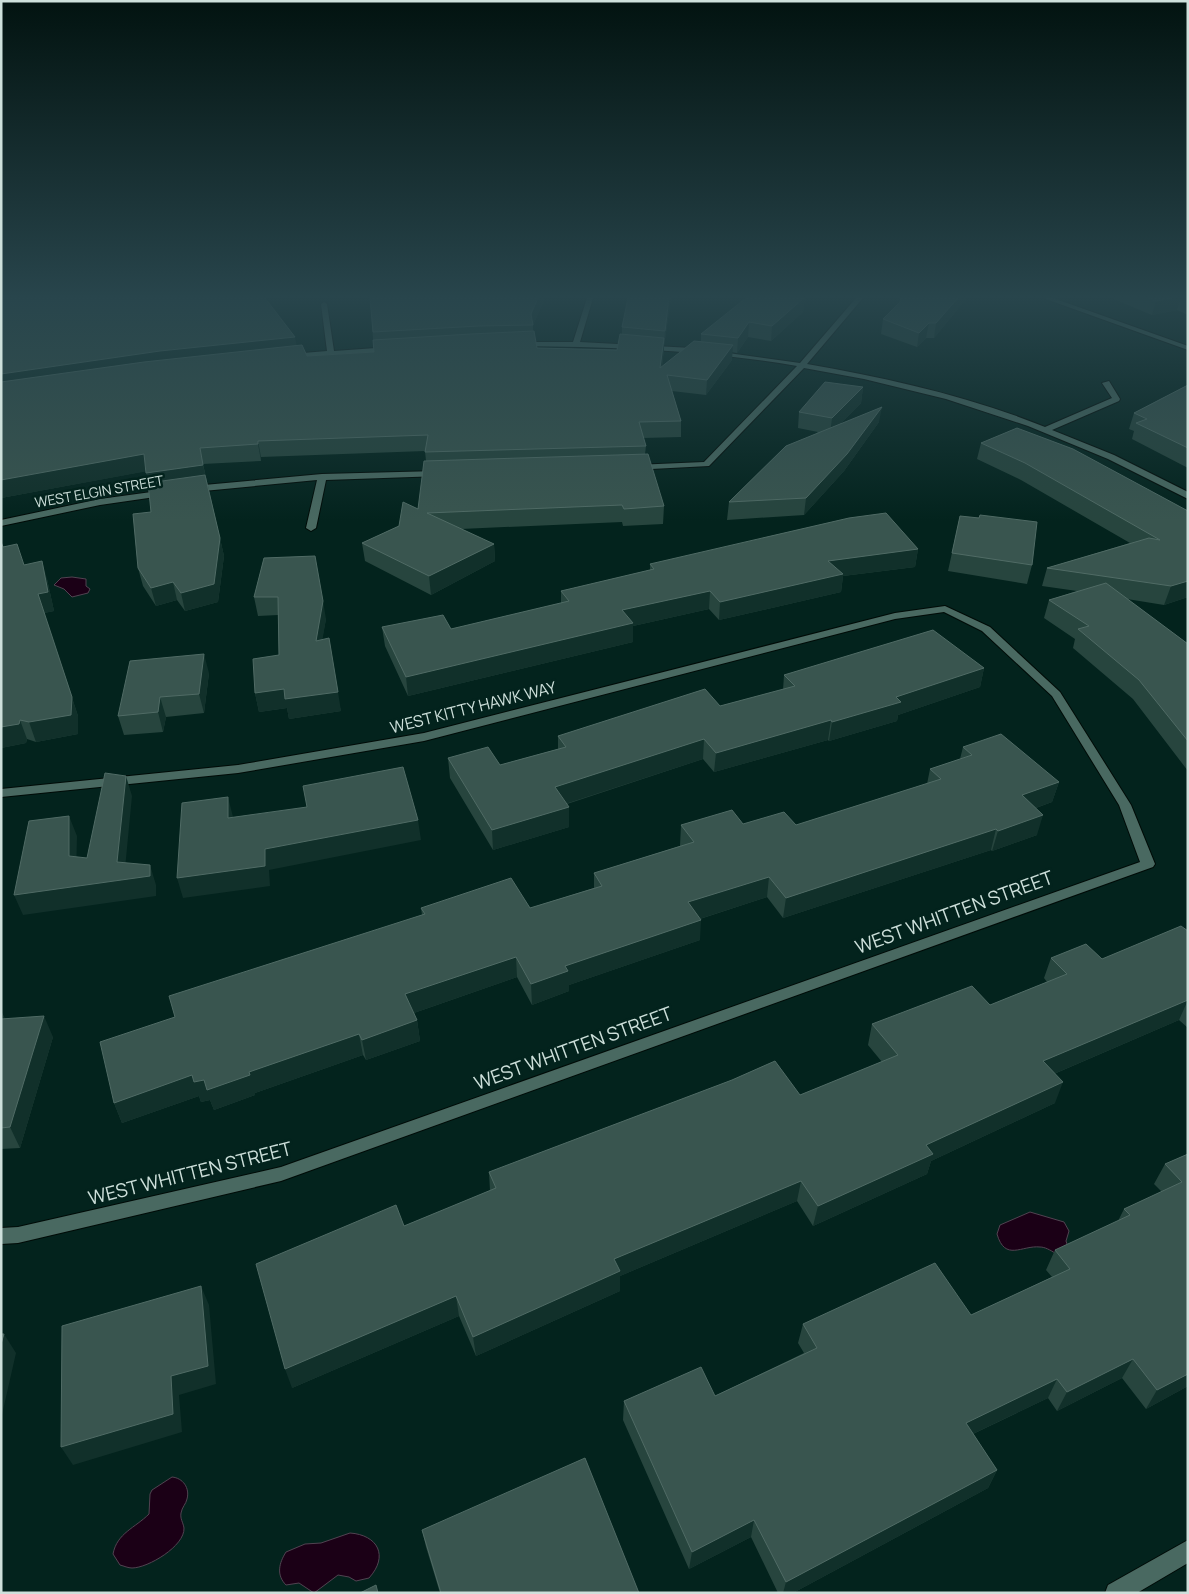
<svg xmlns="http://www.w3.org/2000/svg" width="1189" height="1594" font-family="Manrope,sans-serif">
  <rect width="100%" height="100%" fill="#03231d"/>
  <path fill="#1b0016" stroke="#514351" d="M72,577L86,579V586L90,589L88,593L72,597L64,589L54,585L61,578Z
    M1030,1212L1064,1222L1069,1231L1066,1241L1068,1247L1055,1253C1050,1250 1045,1247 1040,1247C1022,1245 1005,1262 997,1234L1000,1225Z
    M172,1477C183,1478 190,1488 187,1499C186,1504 182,1507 181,1513C180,1519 183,1522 184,1528C185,1546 148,1568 132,1568C128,1568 124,1566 120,1565L113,1554C117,1533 135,1528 149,1514L150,1494L152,1490Z
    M350,1533C378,1535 389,1556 369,1578L356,1581L349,1577L338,1575L314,1593L299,1583L286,1585C276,1575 279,1563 286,1552L305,1544L321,1543Z"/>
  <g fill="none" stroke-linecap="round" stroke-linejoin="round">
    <defs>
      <path id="minor" d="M587,298H593L580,342L692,348L800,363L856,298H863L807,364C887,378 969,396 1045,427L1112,398L1102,383L1109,381L1120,399L1119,401L1052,430L1114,455L1188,492V499L1108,459L1028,426L946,399L864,379L804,368L709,466L632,470V466L635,465L704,462L797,366C705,350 612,347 520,346L516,344L520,342H573Z
        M1043,298H1053L1188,346V350Z
        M324,302L327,304L334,351L390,347H393V351L288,358L287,356L291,354L327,351L321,304Z
        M438,471L441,472V476L326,480L316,528L311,531L306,528L317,480L193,492L189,489L193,486L322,474Z
        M166,490L170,493L169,495L100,505L1,526V520L100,499Z
        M945,606L990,627L1060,692L1131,805L1155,864L1153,867L281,1181L18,1243L1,1244V1228L18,1227L281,1167L1140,862L1119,805L1052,696L982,631L944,612L895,619L424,741L238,773L1,797V789L238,765L424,733L895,613Z
        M1188,1540V1563L1137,1593H1105L1108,1585Z"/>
    </defs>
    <use href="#minor" stroke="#000b07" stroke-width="2"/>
    <use href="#minor" fill="#496961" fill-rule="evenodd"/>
  </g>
  <path fill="#27453e" d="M370,298H545L533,325V331L537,348L617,350L622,334V327L628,298H671L664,346L662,367L701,341V334L804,303L803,312L771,341L748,337L737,353L732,352V360L706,395L672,391L681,421V437L643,438L646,446L645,454L664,506L663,524L623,526L622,522L461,529L494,544L495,561L431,595L365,561L362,543L399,526L418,509L426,461L425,451L261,457V461L203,464L224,556L218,602L185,611L177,600L156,606L143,586L138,568L151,512L149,483L146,471L1,498L297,346L307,356L374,352Z
    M967,298L934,338H926L917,347L881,334L883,319Z
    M1111,298H1188V315L1177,310L1152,315Z
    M1188,385V468L1132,439L1134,431L1129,429L1134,413Z
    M863,387L861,403L841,423L879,422L844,471L804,515L727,520L729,502L818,432L798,428L799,412Z
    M981,443L1188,511V597L1164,605L1127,599L1188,644V771L1133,699L1073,648L1075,639L1044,618L1049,600L1077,591L1042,586L1047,568L1130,543L1021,480L977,459Z
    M960,516L1032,565L1027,584L948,571Z
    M1,539L3,547L24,565L47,579L54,611L44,613L78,716V734L36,742L27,739L26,743L1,748Z
    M918,549L915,567L843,576L841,592L719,620L709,609L633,626V642L408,696L385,646L382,627L451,629L561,603V591L650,570V564Z
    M264,558L326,619L322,639L341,711L289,719L287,708L259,712L255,693L279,655L278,615L258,616L254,597Z
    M984,668L980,687L898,715L897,721L829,741L828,740L714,772L703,759L567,804L569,827L493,850L450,778L448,758L500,765L558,749V736L720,706L783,690L784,675Z
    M209,673L204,713L166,717L163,732L124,735L118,716Z
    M963,747L1059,782L1052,802L1036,808L1037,835L992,851L991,850L783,918L767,897L700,919V940L569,985V991L532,1005L517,977L414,1013L417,1020L420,1041L366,1060L363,1055L255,1093V1095L214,1110L210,1100L201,1102L199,1096L122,1123L114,1103L175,1017L422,915L421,908H530L594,888V873L680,846L681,825L743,824L796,825L927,784L930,769L960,759Z
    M1188,931V1028L1179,1020L1054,1074L1055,1103L931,1161L927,1174L813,1226L797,1201L620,1276V1291L476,1356L459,1316L292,1388L404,1226L490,1191L489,1172L800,1095L882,1062L868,1045L872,1024L990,1005L1047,982L1044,978L1051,958L1102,959Z
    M1,1011L5,1019L53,1037L20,1148L1,1149Z
    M1188,1154V1386L1146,1409L1122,1378L1057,1411L1048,1398L973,1434L997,1470L988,1488L793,1593H778L751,1537L689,1569L623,1420L624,1401L715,1396L804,1353L798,1343L803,1324L971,1315L1052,1277L1046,1270L1055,1250L1118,1221L1124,1209L1162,1192L1154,1184L1165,1164Z
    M422,1530L639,1593H440L426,1547Z"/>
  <path fill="#11302a" d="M538,298H545L533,325L531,314Z
    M669,298H671L664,346L665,331Z
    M796,298H809L804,303L803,312L771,341L772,326Z
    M958,298H967L934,338L936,323Z
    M1172,298H1181L1177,310L1152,315L1156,301Z
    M749,322L748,337L737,353L738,338Z
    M929,323L926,338L917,347L919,333Z
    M295,337L298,352L1,390V374L160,351Z
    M664,338V352L659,383L660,368Z
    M733,345L732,360L706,395L707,380Z
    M863,387L861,403L830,434L832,418Z
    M882,407L879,422L844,471L804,515L806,498Z
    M258,441L261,457V461L258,444Z
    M144,454L148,471L1,498V480Z
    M203,465L207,482L151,490L146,473Z
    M220,538L224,556L218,602L185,611L181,593Z
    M494,544L495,561L431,595L429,576Z
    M918,549L915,567L843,576L841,592L719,620L720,602L828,561Z
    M42,561L47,579L54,611L44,613L78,716V734L36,742L29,722L38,594Z
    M1188,581V597L1164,605L1171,586Z
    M173,582L177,600L156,606L151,588Z
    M710,591L709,609L633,626V642L408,696L406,677L622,610Z
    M323,601L326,619L319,660L316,641Z
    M204,654L209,673L204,713L199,694Z
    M984,668L980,687L898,715L897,721L829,741L832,722L896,697Z
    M284,689L338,692L341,711L289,719L287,708L259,712L255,693Z
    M160,697L166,717L163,732L158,712Z
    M20,720L27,739L26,743L1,748V727Z
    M831,720L828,740L714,772L716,753Z
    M704,739L703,759L556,807L555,787Z
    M126,776L132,796L124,879L150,865L156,885V896L23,915L14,895L117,862Z
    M1059,782L1052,802L1016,815L1022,795Z
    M228,797L233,817V838L228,818Z
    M569,807V827L493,850L492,830Z
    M1043,815L1037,835L992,851L998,831Z
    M69,816L77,836L76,877L69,856Z
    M418,820L421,840L269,870L270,886L183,898L177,878L265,849Z
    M996,829L991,850L783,918L786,898Z
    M769,877L767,897L687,923L688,902Z
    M701,920L700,940L569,985V991L532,1005L531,984L565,966Z
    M516,957L517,977L408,1015L405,994Z
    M1188,1000L1179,1020L1035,1082L1043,1061Z
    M1,1011L8,1025L1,1038Z
    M44,1016L53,1037L20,1148L10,1127Z
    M417,1020L420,1041L366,1060L362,1040Z
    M359,1034L363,1055L255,1093V1095L214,1110L210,1100L201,1102L199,1096L122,1123L114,1103L192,1075L249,1072Z
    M1063,1082L1055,1103L931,1161L927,1174L813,1226L818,1206L926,1145Z
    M801,1181L797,1201L620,1276V1291L476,1356L473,1337L614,1259Z
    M201,1286L209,1305L216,1384L179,1395L182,1432L73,1465L61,1447L171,1376Z
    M456,1296L459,1316L292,1388L285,1369Z
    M4,1334L16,1353L1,1419V1344Z
    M1133,1359L1122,1378L1057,1411L1067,1392Z
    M1188,1374V1386L1146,1409L1157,1390Z
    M1057,1379L1048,1398L958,1441L966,1423Z
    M997,1470L988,1488L793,1593H783L786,1582Z
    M754,1520L751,1537L689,1569L692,1552Z"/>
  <path fill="#39554f" stroke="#506b65" d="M1,298H265L295,337L160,351L1,374Z
    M370,298H538L531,314L533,325L479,326L373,332Z
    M628,298H669L665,331L622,327Z
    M746,298H804L772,326L749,322L738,338L701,334Z
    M901,298H958L936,323H929L919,333L883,319L900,302Z
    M1148,298H1172L1156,301Z
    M534,331L537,348L617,350L620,334L664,338L660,368L694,341L733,345L707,380L667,375L681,421L639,422L646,446L425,452L428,435L258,441V444L200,448L203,465L146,473L144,454L1,480V382L144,362L292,346L302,345L307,356L374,352L373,340L471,334Z
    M825,382L863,387L832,418L799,412Z
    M1188,385V448L1136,423L1147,419L1134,413Z
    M882,407L847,454L806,498L729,502L786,446Z
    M1017,428L1073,449L1188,511V581L1171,586L1047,568L1149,538L1160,540L1025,463L981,443Z
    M648,454L664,506L624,509L622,505L427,513L494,544L429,576L362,543L399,526L403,502L418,509L424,461Z
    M205,475L220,538L214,584L181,593L173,582L151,588L138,568L133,514L151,512L148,483Z
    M886,513L918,549L828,561L843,574L720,602L710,591L622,610L633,623L406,677L382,627L443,615L451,629L569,601L561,591L654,569L650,564L849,518Z
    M980,515L1037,522L1032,565L952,553L960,516L979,518Z
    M1,542L3,547L17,544L24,565L42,561L48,592L38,594L72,697L71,715L29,722L20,720L19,724L1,727Z
    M315,556L323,601L316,641L329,638L338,692L285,699L284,689L255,693L253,659L279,655L278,597H254L264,558Z
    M1106,583L1188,644V741L1139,680L1078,629L1089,626L1049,600Z
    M933,630L984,668L896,697L901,702L832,722L831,720L716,753L704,739L555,787L569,807L492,830L448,758L488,747L500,765L566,747L558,736L705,689L720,706L795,686L784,675Z
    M204,654L199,694L160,697L158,712L118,716L130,661Z
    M1001,734L1059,782L1022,795L1043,815L998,831L996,829L786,898L769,877L688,902L701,920L565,966L568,971L531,984L516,957L405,994L417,1020L362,1040L359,1034L249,1072L250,1075L207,1090L204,1080L194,1082L192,1075L114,1103L100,1042L175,1017L169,996L425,914L421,908L511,878L530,908L602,886L594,873L694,842L681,825L732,810L743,824L784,812L796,825L941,779L930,769L972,755L963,747Z
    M403,767L418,820L265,849V866L177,878L182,803L228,797V818L307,807L303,786Z
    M105,773L126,776L117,862L150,865V876L14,895L29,821L69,816V856L87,858Z
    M1181,926L1188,931V1000L1043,1061L1063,1082L926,1145L933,1154L818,1206L801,1181L614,1259L620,1271L473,1337L456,1296L285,1369L256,1264L396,1205L404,1226L496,1188L489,1172L732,1080L775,1061L800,1095L898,1055L872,1024L972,986L990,1005L1067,974L1051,958L1086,944L1102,959Z
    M44,1016L10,1127L1,1128V1019Z
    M1188,1154V1374L1157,1390L1133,1359L1067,1392L1057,1379L966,1423L997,1470L786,1582L754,1520L692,1552L624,1401L701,1367L715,1396L817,1348L803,1324L935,1263L971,1315L1070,1269L1055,1250L1130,1215L1124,1209L1182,1182L1165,1164Z
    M201,1286L208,1366L171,1376L173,1414L61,1447L62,1326Z
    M1,1334H4L1,1344Z
    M585,1458L639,1593H441L422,1530Z
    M376,1585L378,1593H360Z"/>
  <linearGradient id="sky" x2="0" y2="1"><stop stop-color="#021310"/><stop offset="0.57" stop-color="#28454c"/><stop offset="1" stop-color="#28454c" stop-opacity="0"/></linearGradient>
  <rect width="1189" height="521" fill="url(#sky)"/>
  <g text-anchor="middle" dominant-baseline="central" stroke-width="5" stroke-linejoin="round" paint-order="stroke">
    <g font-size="14" fill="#cee0db" stroke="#03231d">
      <text transform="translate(99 491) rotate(-10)">WEST ELGIN STREET</text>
    </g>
    <g font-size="16" fill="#cee0db" stroke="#03231d">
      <text transform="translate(473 707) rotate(-14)">WEST KITTY HAWK WAY</text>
    </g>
    <g font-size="19" fill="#cee0db" stroke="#03231d">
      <text transform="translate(954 912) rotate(-20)">WEST WHITTEN STREET</text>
      <text transform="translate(573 1048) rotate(-20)">WEST WHITTEN STREET</text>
      <text transform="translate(190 1173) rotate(-14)">WEST WHITTEN STREET</text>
    </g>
  </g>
  <rect width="1189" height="1594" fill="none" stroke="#cee0db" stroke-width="5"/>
</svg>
